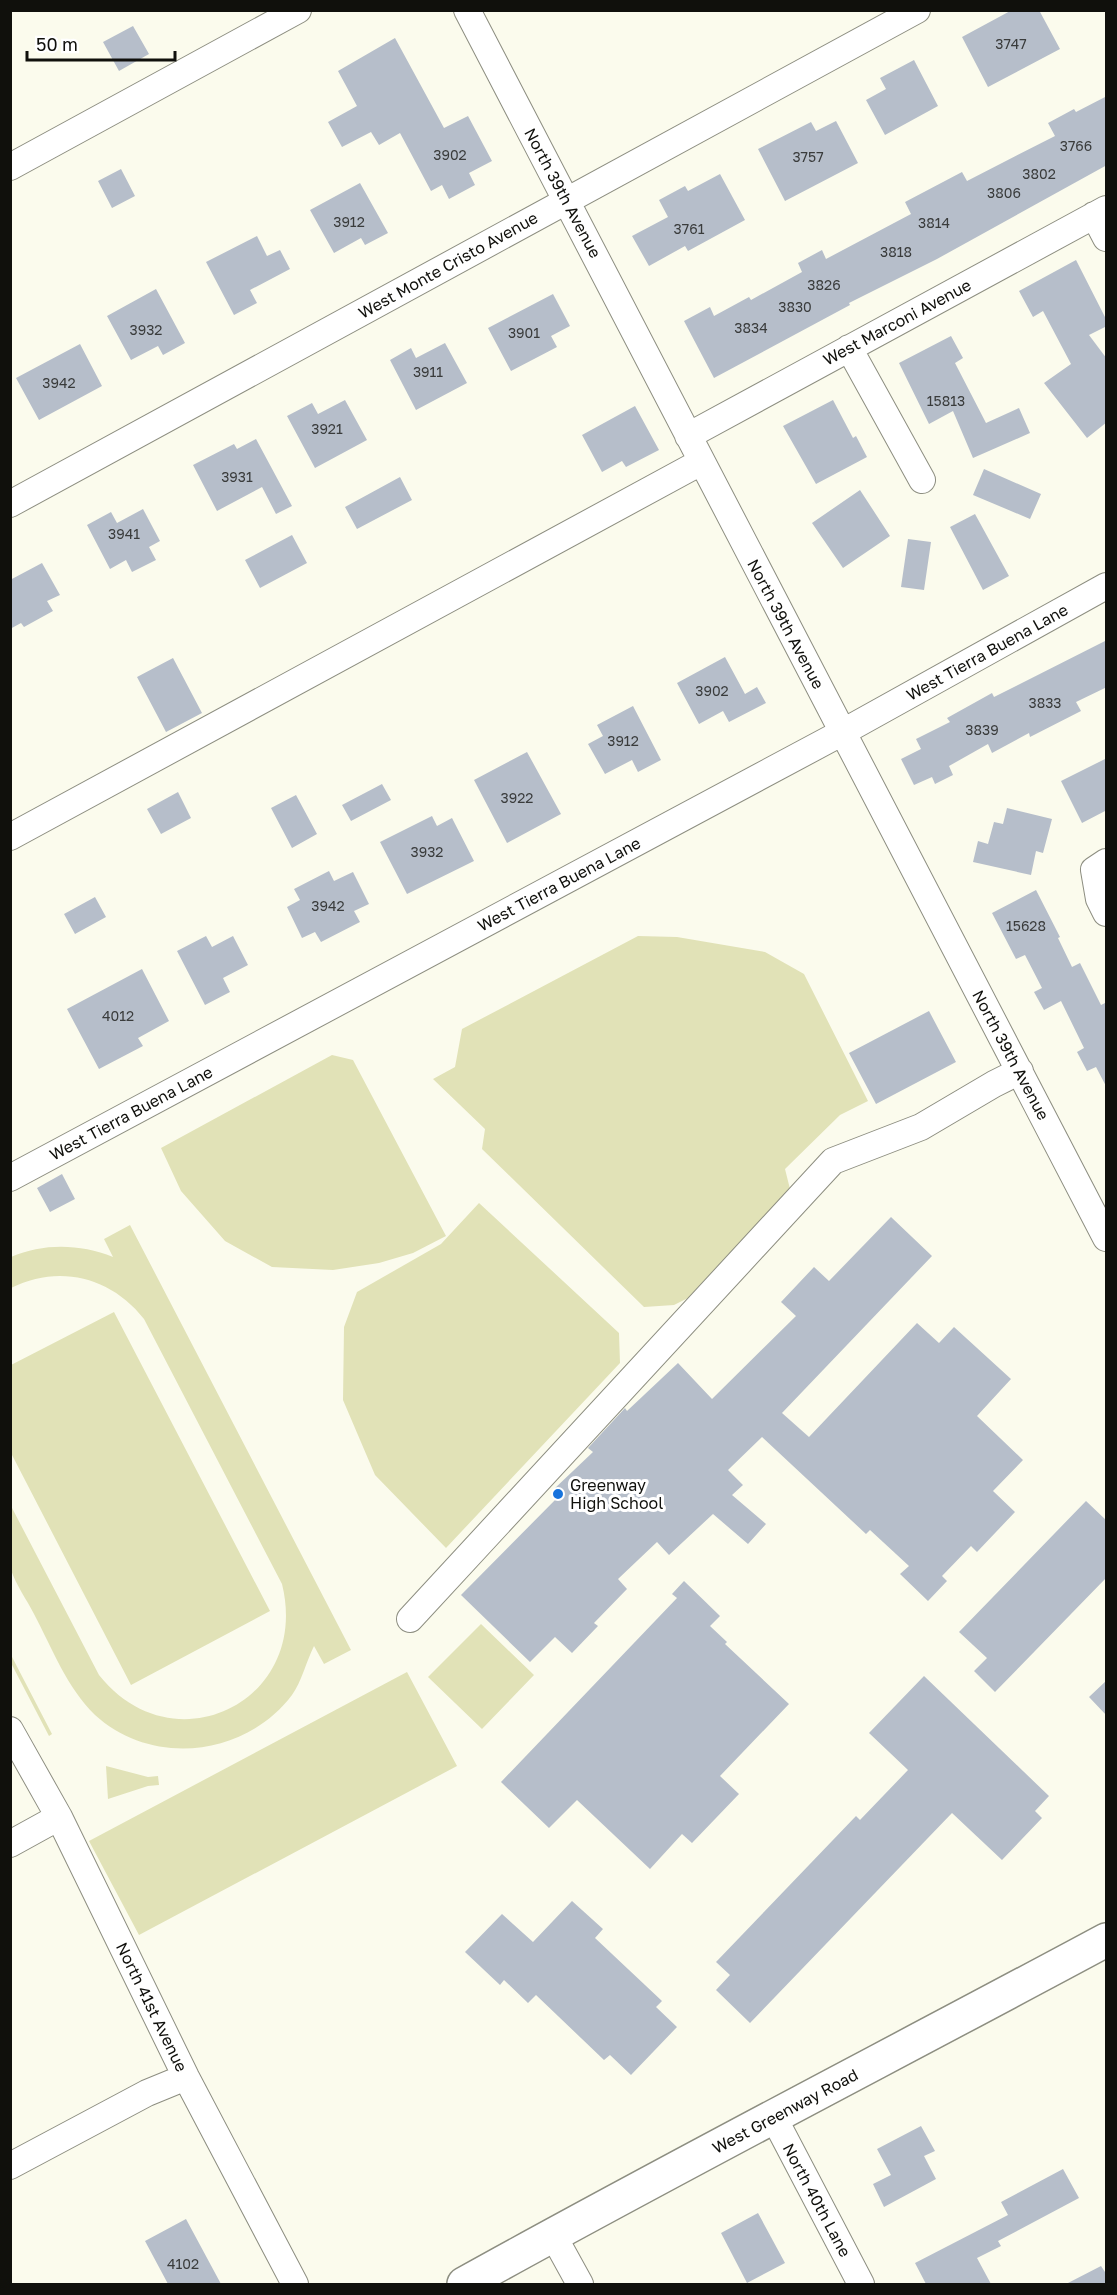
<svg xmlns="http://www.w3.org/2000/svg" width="1117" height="2295" font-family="'Golos Text',sans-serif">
  <rect width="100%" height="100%" fill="#fbfbed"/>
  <path fill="#e1e2b7" d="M638,936L677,937L765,952L804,974L868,1101L840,1115L785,1169L790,1189L688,1298L674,1305L644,1307L482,1149L485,1129L433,1079L455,1067L462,1029Z
    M332,1055L353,1060L446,1236L413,1253L379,1263L333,1270L272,1267L225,1241L181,1191L161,1148Z
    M479,1203L619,1333L620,1363L446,1548L375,1475L343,1400L344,1327L357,1292L441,1244Z
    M130,1225L351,1650L324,1664L314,1646C306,1662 302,1681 292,1695C245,1757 152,1767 95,1715C67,1688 52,1648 34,1614C27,1600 16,1585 11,1570C7,1557 10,1521 11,1506L99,1675C174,1769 311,1701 282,1584L144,1319C111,1277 59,1264 11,1288V1257C44,1243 80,1244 113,1257L104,1239Z
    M114,1312L270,1611L131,1685L11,1453V1365Z
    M481,1624L534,1675L482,1729L428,1677Z
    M11,1655L52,1734L49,1736L11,1663Z
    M407,1672L457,1766L139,1935L89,1841Z
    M106,1766L148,1777L158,1776L159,1785L148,1786L108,1799Z"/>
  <path fill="#b6beca" d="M1012,10H1039L1060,49L988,87L962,37Z
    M133,26L149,54L119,71L103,42Z
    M395,38L444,128L468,116L492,161L469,173L475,185L449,199L442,185L431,191L400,133L379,145L371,132L342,147L328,122L357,106L338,71Z
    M914,60L938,106L885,135L866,100L886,89L880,78Z
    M1107,96V165L937,259L849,303L850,305L714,378L684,321L710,307L714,316L749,297L751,300L802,272L798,263L822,250L826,259L911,214L905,202L962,172L967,181L1002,163L1055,136L1048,123L1074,109L1076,112Z
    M836,121L858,163L785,201L758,149L811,122L816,131Z
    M121,169L135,196L112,208L98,181Z
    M720,174L745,220L688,251L685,246L649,266L632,236L668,217L659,200L685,186L688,191Z
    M360,183L388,233L365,245L361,238L334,253L310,210Z
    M257,236L267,256L280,250L290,269L250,290L257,303L234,315L206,262Z
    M1076,260L1107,321V326L1089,335L1107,359V422L1087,438L1044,383L1071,364L1043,311L1033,317L1019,291Z
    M156,289L185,343L163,355L158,346L131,360L107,316Z
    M553,294L570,326L551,336L557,347L511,371L488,328Z
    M951,336L963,358L955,363L986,423L1019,408L1030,433L973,458L953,411L929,424L899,363Z
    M445,343L467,383L416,410L390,360L411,348L416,358Z
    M80,344L102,386L39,420L16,378Z
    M345,400L367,440L315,468L287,416L312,403L318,414Z
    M833,400L853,438L856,436L867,457L816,484L783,426Z
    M635,406L659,450L626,467L622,461L602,472L582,435Z
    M256,439L292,506L276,514L262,487L217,511L193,465L234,444L237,449Z
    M984,469L1041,494L1030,519L973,495Z
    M400,477L412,500L357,529L345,507Z
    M860,490L890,536L843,568L812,523Z
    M143,509L160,541L149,547L156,560L132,572L126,560L110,569L87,525L111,512L117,523Z
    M975,514L1009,576L983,590L950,527Z
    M292,535L307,563L260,588L245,560Z
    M908,539L931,542L924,590L901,587Z
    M42,563L60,595L47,601L53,611L24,627L21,623L10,629V580Z
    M1107,640V687L1076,702L1081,711L1030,737L1029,733L992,753L988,744L949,766L953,775L935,784L932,777L914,785L901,759L921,749L916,739L950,722L947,718L992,693L994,697Z
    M725,657L745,694L757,687L766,703L729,722L723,711L699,724L677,683Z
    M173,658L202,713L166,732L137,677Z
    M633,706L661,760L638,772L632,760L605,774L588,744L603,736L597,725Z
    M527,752L561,814L507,843L474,780Z
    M1107,758V810L1082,823L1061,781Z
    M382,784L391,800L351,821L342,805Z
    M178,792L191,818L161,834L147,809Z
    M296,795L317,834L292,848L271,808Z
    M1007,808L1052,819L1043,853L1036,851L1031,875L973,862L978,841L988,844L994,822L1003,824Z
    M432,816L437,826L452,818L474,861L407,894L380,842Z
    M329,871L334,881L353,872L369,904L354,911L360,922L321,942L315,932L302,938L287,907L300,900L294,889Z
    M1036,890L1060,937L1058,938L1072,967L1080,963L1101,1005L1107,1002V1088L1096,1067L1087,1071L1077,1052L1084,1048L1061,1001L1044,1010L1034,992L1042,988L1025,955L1016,959L992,913Z
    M95,897L106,917L75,934L64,914Z
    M206,936L212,947L233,936L248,965L223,978L230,992L205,1005L177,951Z
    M142,969L169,1021L138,1038L143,1046L99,1069L67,1009Z
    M929,1011L956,1062L876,1104L849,1053Z
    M62,1174L75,1199L50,1212L37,1188Z
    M891,1217L932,1256L782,1413L809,1437L917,1323L939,1343L954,1327L1011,1379L977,1416L1023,1460L993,1491L1015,1512L977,1552L971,1546L942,1576L947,1581L928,1601L900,1574L909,1566L870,1530L866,1534L762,1437L728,1470L743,1485L732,1495L766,1524L748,1544L713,1514L669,1555L657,1542L618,1579L627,1589L594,1623L598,1626L572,1653L555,1637L530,1662L461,1595L559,1496L553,1490L593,1452L588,1448L625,1408L627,1411L678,1363L712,1399L796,1316L781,1302L814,1267L829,1281Z
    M1086,1501L1107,1521V1577L995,1692L974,1671L987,1658L959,1632Z
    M684,1581L720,1616L710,1626L727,1642L725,1644L789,1704L720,1776L739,1794L692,1843L682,1834L650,1869L577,1800L549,1828L501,1782L677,1598L672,1594Z
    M924,1676L1049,1796L1035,1811L1042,1818L1002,1860L952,1813L750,2023L716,1990L730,1975L716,1962L856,1816L860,1820L908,1770L869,1733Z
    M1107,1680V1716L1089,1697Z
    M572,1901L603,1929L595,1938L662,2001L656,2007L677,2027L631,2075L610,2055L604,2060L536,1995L528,2003L504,1980L500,1985L465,1952L502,1914L533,1942Z
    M921,2126L935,2151L924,2156L936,2179L884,2207L873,2184L891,2175L877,2149Z
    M1063,2169L1079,2198L998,2241L1001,2246L977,2258L991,2284H926L915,2263L1008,2215L1001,2202Z
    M758,2213L785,2263L747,2283L721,2233Z
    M186,2219L221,2284H168L145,2241Z
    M1101,2266L1107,2275V2284H1066Z"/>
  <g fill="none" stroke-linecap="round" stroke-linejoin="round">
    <defs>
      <path id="minor" d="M467,10L1106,1238
        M10,167L298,10
        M1094,215L1106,238
        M849,348L922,480
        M688,436L1106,209
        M10,504L917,10
        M10,837L701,462
        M1106,862L1094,870L1099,899L1106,913
        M10,1178L843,732L1106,586
        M410,1619L833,1161L921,1127L994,1084L1020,1071
        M10,1730L59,1817L186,2077L295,2284
        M10,1844L59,1817
        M773,2116L861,2284
        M10,2166L147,2093L186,2077
        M553,2235L580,2284"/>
      <path id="major" d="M464,2284C676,2166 892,2055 1106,1940"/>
    </defs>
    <use href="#minor" stroke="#8d8e81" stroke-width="28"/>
    <use href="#major" stroke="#8d8e81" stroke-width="36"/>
    <use href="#minor" stroke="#fff" stroke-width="26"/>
    <use href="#major" stroke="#fff" stroke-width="33"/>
  </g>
  <circle fill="#1773dc" stroke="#fff" stroke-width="2" cx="558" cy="1494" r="6"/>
  <g text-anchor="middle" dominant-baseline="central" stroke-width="6" stroke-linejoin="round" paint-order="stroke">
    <g font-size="14" fill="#3a3c3c">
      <text x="1011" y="43">3747</text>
      <text x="1076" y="145">3766</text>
      <text x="450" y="154">3902</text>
      <text x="808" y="156">3757</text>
      <text x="1039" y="173">3802</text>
      <text x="1004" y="192">3806</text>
      <text x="349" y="221">3912</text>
      <text x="934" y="222">3814</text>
      <text x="689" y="228">3761</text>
      <text x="896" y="251">3818</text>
      <text x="824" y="284">3826</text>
      <text x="795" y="306">3830</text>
      <text x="751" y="327">3834</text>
      <text x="146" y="329">3932</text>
      <text x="524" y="332">3901</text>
      <text x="428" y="371">3911</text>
      <text x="59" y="382">3942</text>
      <text x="946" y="400">15813</text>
      <text x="327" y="428">3921</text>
      <text x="237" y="476">3931</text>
      <text x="124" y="533">3941</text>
      <text x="712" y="690">3902</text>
      <text x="1045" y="702">3833</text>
      <text x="982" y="729">3839</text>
      <text x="623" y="740">3912</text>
      <text x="517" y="797">3922</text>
      <text x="427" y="851">3932</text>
      <text x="328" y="905">3942</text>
      <text x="1026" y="925">15628</text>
      <text x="118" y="1015">4012</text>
      <text x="183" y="2263">4102</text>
    </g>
    <g font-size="16" fill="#10100c" stroke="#fff">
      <text transform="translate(563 193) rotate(62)">North 39th Avenue</text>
      <text transform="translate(448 265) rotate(-29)">West Monte Cristo Avenue</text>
      <text transform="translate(897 322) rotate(-28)">West Marconi Avenue</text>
      <text transform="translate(786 624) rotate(62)">North 39th Avenue</text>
      <text transform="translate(987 652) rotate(-29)">West Tierra Buena Lane</text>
      <text transform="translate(559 884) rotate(-28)">West Tierra Buena Lane</text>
      <text transform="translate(1011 1055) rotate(62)">North 39th Avenue</text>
      <text transform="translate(131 1113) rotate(-28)">West Tierra Buena Lane</text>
      <text transform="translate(152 2007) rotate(64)">North 41st Avenue</text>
      <text transform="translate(785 2111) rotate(-28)">West Greenway Road</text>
      <text transform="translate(817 2200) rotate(62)">North 40th Lane</text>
    </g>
    <g font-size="16" fill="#10100c" stroke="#fff" text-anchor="start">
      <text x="570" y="1485">Greenway<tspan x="570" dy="18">High School</tspan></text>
    </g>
  </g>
  <rect width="1117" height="2295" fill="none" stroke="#10100c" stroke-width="24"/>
  <path d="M27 51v9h148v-9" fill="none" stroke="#10100c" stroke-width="3"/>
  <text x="36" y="51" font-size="18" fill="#10100c" stroke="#ffffff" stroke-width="4.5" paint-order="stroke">50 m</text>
</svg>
